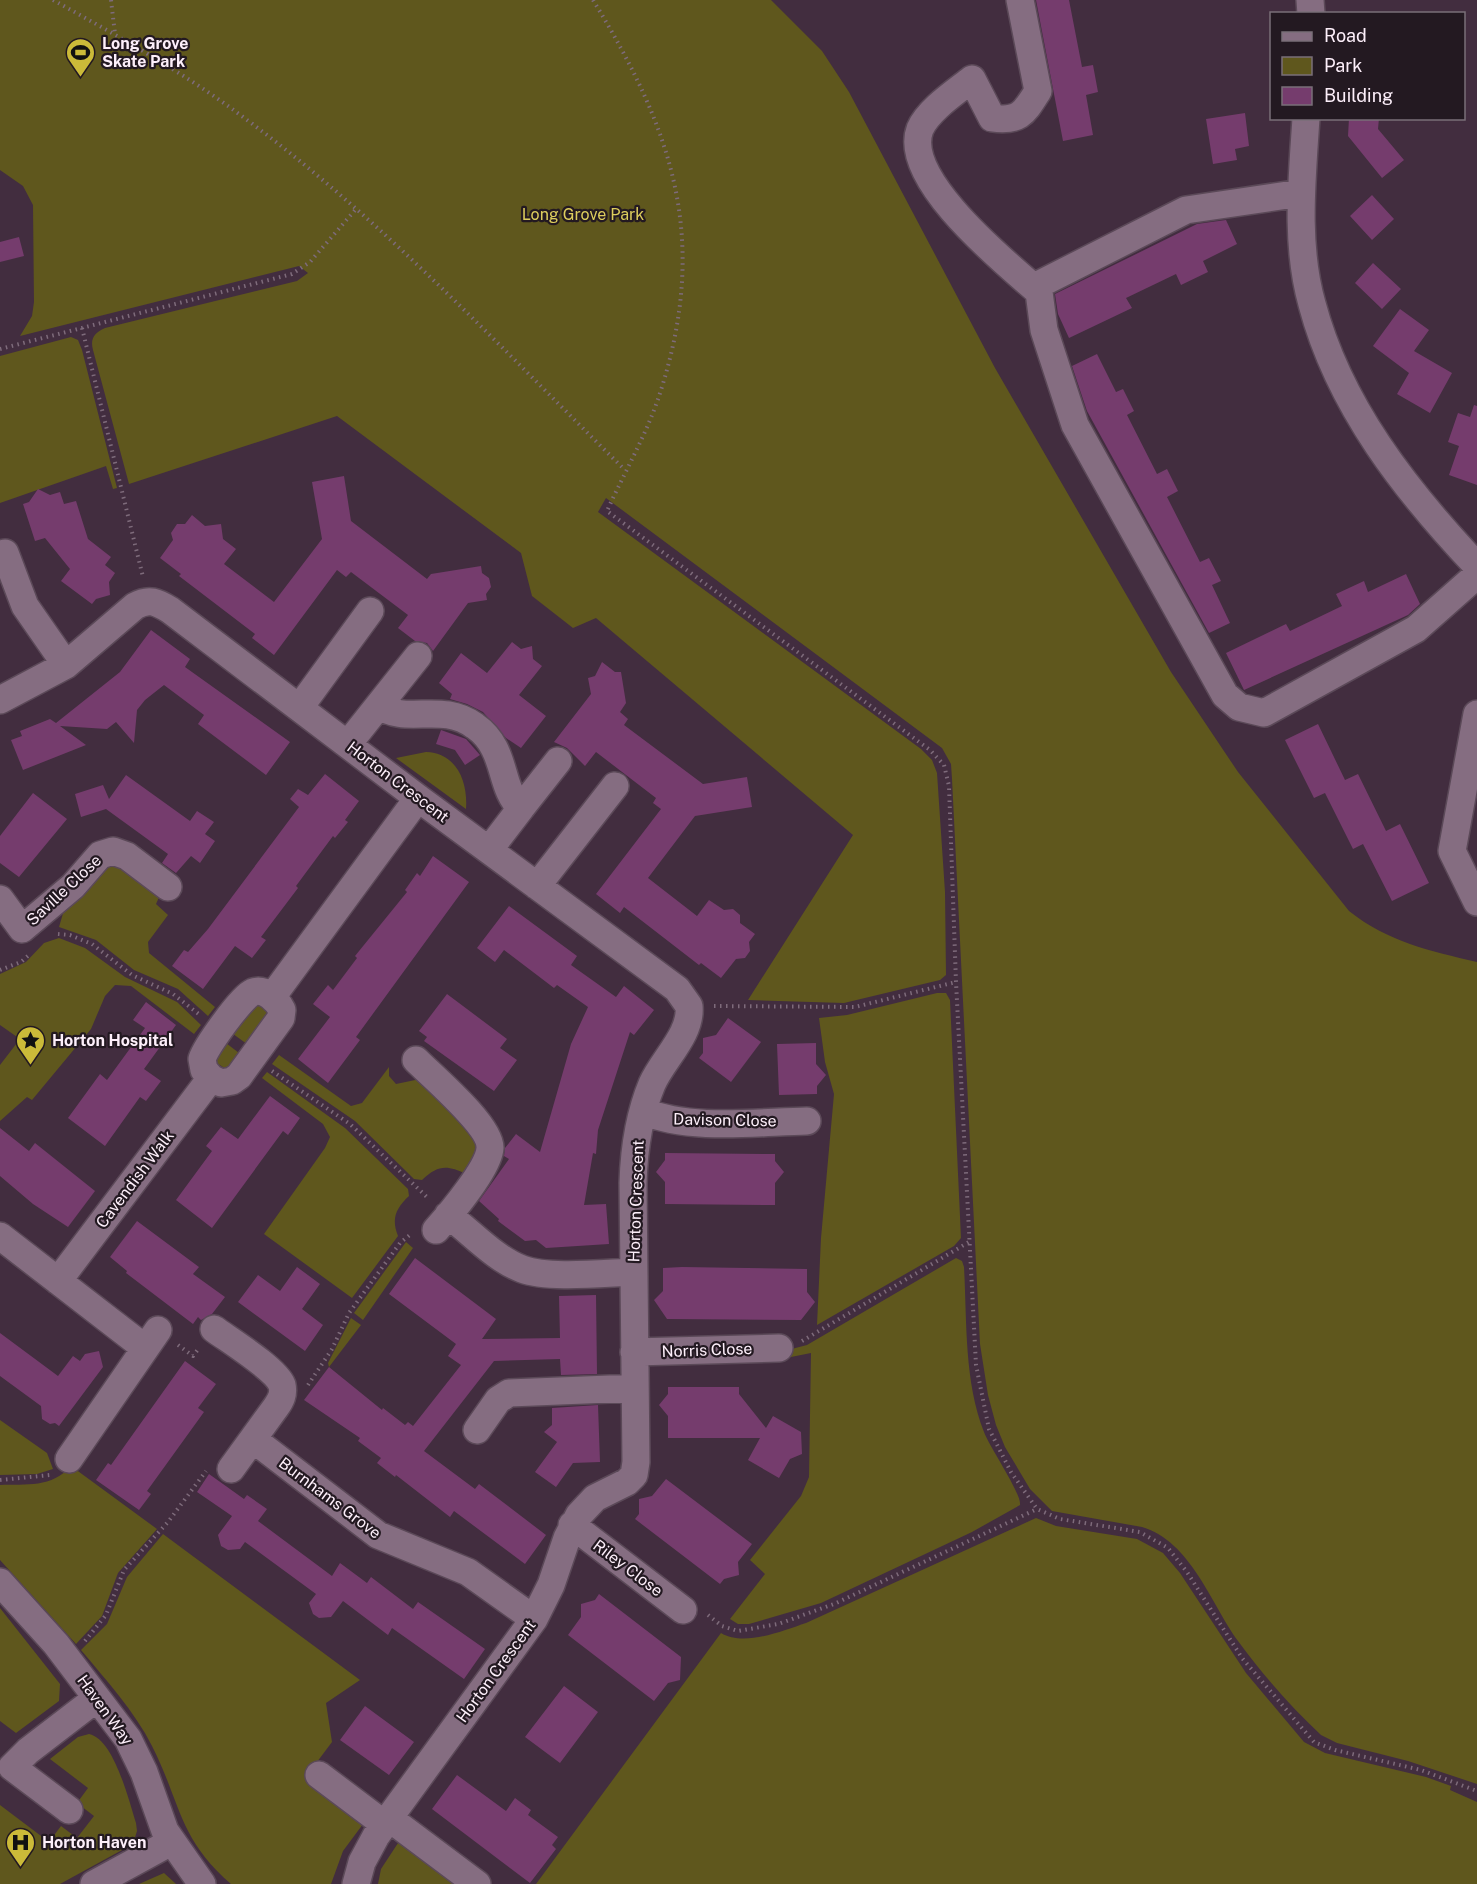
<svg xmlns="http://www.w3.org/2000/svg" width="1477" height="1884" font-family="'Public Sans',sans-serif">
  <rect width="100%" height="100%" fill="#422d3f"/>
  <path fill="#5f571d" d="M0,0H771L822,51L849,92L995,368L1171,672L1238,772L1349,911C1388,942 1430,951 1477,962V1784L1408,1761L1337,1743L1321,1735C1291,1707 1262,1674 1238,1641C1210,1602 1191,1542 1142,1527L1052,1511L1030,1489L1005,1447L996,1425L988,1395L980,1344L952,779L951,764L942,748L606,498L598,512L921,749L932,760L937,773L945,892L946,975L940,980L844,1003L748,1000L853,835L596,618L573,628L532,596L521,553L337,416L129,484L93,350C90,339 94,333 105,328L297,281L308,273L299,266L20,336L32,316L34,302L33,205L23,186L0,170Z
    M71,337L78,340L82,350L117,488L113,489L106,466L0,503V356Z
    M426,752C457,753 468,782 466,809L396,758Z
    M109,859L160,895L156,904L168,915L148,942L149,953L215,1007L208,1016L178,989L134,970L96,940L59,927L64,910L95,881V870Z
    M59,938L85,948L125,977L177,1002L201,1025L194,1034L131,986L115,985L105,996L91,1029L32,1100L27,1097L0,1121V1065L20,1039L0,1025V974L26,962L44,943Z
    M937,993H946L950,1000L961,1238L954,1246L817,1325L821,1238L834,1094L825,1062L819,1018L847,1015Z
    M254,1004C263,1006 267,1009 269,1018L251,1047L229,1031Z
    M222,1040L243,1056L236,1066L226,1069L215,1062Z
    M279,1055L351,1106L362,1103L389,1067V1076L396,1084L420,1079L475,1135L480,1146L466,1174C447,1165 438,1165 422,1180L414,1179L355,1121L272,1064Z
    M267,1072L345,1128L408,1189L409,1196C396,1208 391,1219 398,1236L352,1298L264,1234L325,1148L330,1137L323,1124L262,1078Z
    M406,1242L413,1248L363,1320L354,1313Z
    M956,1258L962,1261L964,1267C967,1321 964,1381 984,1432C990,1448 1022,1494 1020,1505L972,1532L821,1603L749,1624H738L730,1619L765,1574L750,1560L801,1496L809,1477L811,1353L781,1359L780,1352L807,1345Z
    M351,1318L361,1325L329,1367L328,1363Z
    M0,1420L47,1453L53,1469L37,1474L0,1475Z
    M71,1466L157,1529L118,1573L102,1616L76,1644L0,1560V1485C26,1484 52,1488 71,1466Z
    M1036,1518L1056,1526L1137,1539L1163,1553L1180,1573L1246,1673L1304,1742L1325,1753L1426,1777L1451,1786L1450,1790L1477,1802V1884H536L721,1633C744,1647 782,1631 806,1623Z
    M163,1534L360,1680L326,1703L332,1742L308,1774L366,1820L343,1851L331,1884H231C178,1838 181,1803 152,1746C135,1712 106,1680 81,1650L107,1624L127,1577Z
    M0,1608L60,1684L59,1701L16,1733L0,1721Z
    M89,1734C114,1739 129,1801 136,1823L137,1831L133,1844L60,1884H0V1805L49,1842L61,1826L77,1838L94,1816L77,1803L88,1788L50,1759L78,1737Z
    M400,1840L459,1884H378L381,1869Z
    M164,1873L176,1884H139Z"/>
  <path fill="#753c6d" d="M1036,0H1069L1082,67L1093,65L1098,92L1086,95L1093,135L1063,141Z
    M1245,113L1249,146L1235,149L1237,160L1213,164L1206,119Z
    M1349,118H1379L1378,129L1404,160L1382,178L1348,136Z
    M1372,195L1394,219L1372,240L1350,216Z
    M1226,220L1237,244L1203,261L1208,272L1181,285L1176,274L1126,298L1132,308L1069,338L1058,314L1055,294L1197,224Z
    M19,237L24,256L0,262V242Z
    M1373,263L1401,289L1382,309L1355,283Z
    M1400,309L1429,330L1414,351L1452,373L1430,413L1397,394L1409,373L1373,346Z
    M1097,354L1116,392L1123,389L1134,411L1127,415L1157,474L1167,469L1178,491L1167,497L1200,562L1209,558L1221,581L1212,585L1230,623L1209,633L1087,411L1072,366Z
    M1474,405L1477,406V485L1449,475L1459,446L1448,442L1458,413L1470,417Z
    M344,476L351,521L427,579L431,574L481,566L482,573L489,578L491,587L486,594L487,600L468,603L433,651L427,643L415,641L398,628L408,615L351,572L346,577L337,570L274,655L252,638L255,634L179,576L181,574L160,558L173,540L171,533L177,524H185L192,515L205,526L221,524L223,539L236,549L224,564L274,602L322,539L312,482Z
    M38,489L50,495L60,492L64,504L76,501L88,539L111,557L105,565L115,573L109,582L110,595L96,599L92,604L61,581L70,569L45,538L35,541L23,504L29,502Z
    M1406,574L1420,604L1408,615L1244,690L1226,653L1286,624L1290,631L1342,606L1336,594L1364,581L1368,592Z
    M151,630L190,659L185,667L290,742L266,775L198,724L204,715L164,685L145,700L137,710L134,743L116,722L107,729L60,726L86,745L23,770L11,740L22,736L20,731L50,719L56,723L120,672Z
    M512,642L521,649L532,646L533,659L542,666L519,695L546,716L521,748L506,738L483,712L467,704L450,699L452,694L439,683L461,653L487,673Z
    M602,662L615,672H621L626,703L620,712L628,719L624,725L703,784L747,777L752,807L695,816L648,878L697,916L709,900L724,910L733,909L740,915V923L755,934L749,942L750,951L745,958L736,959L721,978L701,963L699,965L624,907L620,913L596,894L661,809L653,803L656,798L596,752L585,766L567,748L554,742L591,694L588,678L595,676Z
    M1318,724L1345,780L1358,774L1386,831L1400,824L1429,883L1392,901L1363,844L1353,849L1325,793L1314,798L1285,740Z
    M441,730L466,739L480,755L465,765L455,750L436,744Z
    M325,774L359,801L345,820L348,822L335,838L333,836L296,886L298,888L261,937L266,940L252,958L235,946L203,989L172,966L184,950L188,952L208,929L299,807L290,799L298,789L308,795Z
    M126,775L190,821L197,811L214,822L205,834L215,841L200,863L191,856L176,873L162,863L168,854L106,809L81,817L75,794L103,785L109,799Z
    M33,793L67,819L19,877L0,863V836Z
    M433,856L469,882L356,1037L360,1040L328,1083L298,1059L330,1017L313,1004L328,985L333,990L357,958L355,956L407,892L405,890L417,873L420,876Z
    M509,906L577,956L571,965L616,997L624,986L654,1010L634,1035L630,1032L598,1130L596,1154L593,1153L584,1205L606,1204L609,1244L546,1248L536,1240L525,1241L498,1221L499,1219L479,1201L509,1159L504,1156L505,1148L516,1134L540,1152L571,1044L588,1007L557,985L554,988L504,950L495,962L477,948Z
    M447,994L507,1039L500,1048L517,1060L494,1091L424,1041L427,1037L419,1031Z
    M146,1002L176,1025L144,1069L161,1081L146,1101L140,1097L105,1146L68,1118L100,1074L107,1080L145,1028L133,1020Z
    M728,1018L761,1042L731,1082L699,1058L703,1053V1038L716,1035Z
    M816,1043V1064L826,1075L817,1086V1094L779,1095L777,1044Z
    M270,1096L300,1118L288,1135L283,1131L212,1228L176,1200L212,1151L206,1146L221,1127L238,1139Z
    M0,1128L29,1151L35,1143L95,1191L68,1227L33,1204L0,1176Z
    M665,1153L775,1154V1161L784,1172L775,1183V1205L665,1204V1182L656,1172L665,1160Z
    M137,1221L199,1267L193,1274L225,1297L212,1314L201,1320L198,1317L193,1324L126,1273L127,1271L110,1257Z
    M415,1258L496,1319L482,1339L560,1338L559,1296L596,1295L597,1374L561,1375L560,1359L494,1361L424,1451L475,1489L479,1484L546,1535L525,1564L454,1511L450,1517L396,1475L395,1477L377,1463L381,1458L358,1441L360,1438L304,1400L329,1367L382,1410L383,1408L405,1425L408,1422L413,1426L461,1365L448,1356L456,1344L389,1294Z
    M297,1267L320,1284L302,1309L323,1325L305,1351L238,1302L258,1275L280,1291Z
    M682,1267L807,1269V1292L815,1302L801,1320L667,1319L654,1300L663,1291V1268Z
    M0,1333L58,1376L73,1356L80,1361L85,1354L99,1351L103,1367L59,1426L55,1423L50,1424L42,1419L41,1406L0,1376Z
    M185,1361L216,1384L198,1408L204,1412L147,1491L151,1494L139,1510L96,1480L108,1463L111,1465Z
    M668,1387H739V1394L766,1428L773,1416L801,1432L802,1454L790,1459L779,1478L748,1460L760,1438H668V1416L659,1405L668,1394Z
    M598,1405L600,1462L573,1463L556,1487L535,1472L557,1442L544,1432L552,1425V1408Z
    M209,1474L244,1499L247,1495L267,1509L258,1521L332,1576L340,1563L367,1583L371,1577L413,1609L418,1602L485,1649L464,1679L392,1628L388,1635L343,1601L331,1617L319,1618L313,1614L309,1603L316,1594L245,1542L240,1549L228,1550L221,1546L218,1535L232,1516L197,1492Z
    M666,1479L752,1544L738,1562L739,1575L724,1579L720,1584L635,1519L639,1514V1499L652,1496Z
    M599,1594L681,1657L680,1680L668,1683L654,1701L568,1635L581,1617V1604L595,1600Z
    M564,1686L598,1712L560,1763L525,1737Z
    M365,1706L414,1742L389,1775L340,1740Z
    M457,1775L506,1811L515,1798L531,1810L528,1815L558,1837L552,1845L556,1849L530,1883L432,1809Z"/>
  <g fill="none" stroke-linecap="round" stroke-linejoin="round">
    <defs>
      <path id="minor" d="M1020,0L1038,91C1024,113 1020,122 992,118L972,79C957,91 928,110 920,129C901,179 1006,263 1039,292L1044,330L1075,425L1225,695L1239,707L1264,713L1416,629L1477,575
        M1310,0L1311,14
        M1306,118C1302,180 1295,244 1312,304C1339,406 1406,491 1477,566
        M1034,287L1186,210L1301,193
        M5,553L25,606L66,665
        M0,700L66,665L135,606C149,598 157,602 170,610L418,798L677,989L689,1006C692,1034 663,1059 652,1084C639,1115 634,1150 633,1183L636,1462L634,1475L627,1482L595,1498L579,1515L567,1538L551,1585L534,1619L376,1836L362,1862L356,1884
        M379,705L418,656
        M300,707L370,611
        M1477,714L1452,851L1477,902
        M348,744L379,705C406,726 441,701 475,726C508,749 498,787 521,808L489,850
        M521,808L558,761
        M537,886L615,786
        M0,899L22,929L73,886L100,855L113,851L127,856L168,887
        M272,997L418,798
        M416,1060C433,1077 491,1126 490,1148C489,1168 450,1214 436,1230
        M643,1111C690,1131 757,1122 807,1121
        M448,1215C471,1232 495,1259 522,1269C548,1279 604,1273 633,1272
        M0,1236L145,1348
        M58,1281L211,1078L204,1070L202,1059C206,1047 241,997 253,992C265,988 277,1000 282,1010L281,1018L239,1076L232,1081L221,1083L211,1078
        M214,1329C229,1340 276,1369 282,1385C284,1394 281,1400 276,1407L231,1469
        M634,1352L779,1348
        M477,1430L498,1400L509,1393L635,1388
        M254,1440L378,1535L468,1572L534,1619
        M69,1459L158,1330
        M572,1525L683,1610
        M0,1582L56,1644L128,1739L144,1772L165,1831L202,1884
        M319,1775L384,1824
        M69,1810L12,1767L28,1751L97,1698
        M389,1818L477,1884
        M94,1884L171,1842"/>
    </defs>
    <use href="#minor" stroke="#5b4958" stroke-width="30"/>
    <path stroke="#7e6b7b" stroke-width="4" stroke-dasharray="1.5 4.5" stroke-linecap="butt" d="M53,0C116,35 181,71 239,114C380,217 501,348 625,470
      M111,0L115,34
      M593,0C673,131 709,238 661,390C648,432 625,471 607,511L930,750L944,765L949,786L956,982L976,1365L989,1429L1011,1472L1037,1509L1060,1519L1140,1532L1168,1548L1187,1572L1242,1658L1314,1742L1335,1750L1421,1770L1477,1791
      M82,328L143,577
      M0,349L292,274L310,262L356,209
      M58,934L70,935L92,944L132,975L173,994L200,1015
      M0,970L21,962L29,955
      M714,1006L855,1007L956,982
      M272,1071L350,1124L429,1199
      M802,1341L969,1242
      M178,1345L193,1356L199,1348
      M308,1385L332,1349L349,1313L400,1243L411,1234
      M0,1480L50,1475
      M708,1615L722,1626L738,1631L778,1624L834,1604L1037,1509
      M85,1641L106,1615L124,1570L168,1522L206,1471"/>
    <use href="#minor" stroke="#856d81" stroke-width="27"/>
  </g>
  <defs>
    <symbol id="stadium-pin" viewBox="-11 -11 22 30"><path d="M0 17L-7.5 6A9.5 9.5 0 1 1 7.5 6Z" fill="#cbba39" stroke="#231921"/><path d="M0-5a6.5 5 0 1 0 0 10a6.5 5 0 1 0 0-10ZM-3.5-1.8h7v3.6h-7Z" fill="#111"/></symbol>
    <symbol id="sight-pin" viewBox="-11 -11 22 30"><path d="M0 17L-7.5 6A9.5 9.5 0 1 1 7.5 6Z" fill="#cbba39" stroke="#231921"/><path d="M0-6L1.8-2.2L6-1.7L2.9 1.2L3.7 5.4L0 3.3L-3.7 5.4L-2.9 1.2L-6-1.7L-1.8-2.2Z" fill="#111"/></symbol>
    <symbol id="hospital-pin" viewBox="-11 -11 22 30"><path d="M0 17L-7.5 6A9.5 9.5 0 1 1 7.5 6Z" fill="#cbba39" stroke="#231921"/><path d="M-5-5h3v3.5h4V-5h3V5h-3V1.5h-4V5h-3Z" fill="#111"/></symbol>
  </defs>
  <g fill-rule="evenodd">
    <use href="#stadium-pin" x="64" y="36" width="33" height="45"/>
    <use href="#sight-pin" x="14" y="1024" width="33" height="45"/>
    <use href="#hospital-pin" x="4" y="1826" width="33" height="45"/>
  </g>
  <g text-anchor="middle" dominant-baseline="central" stroke-width="4.5" stroke-linejoin="round" paint-order="stroke">
    <g font-size="16" font-weight="bold" fill="#fdeffa" stroke="#231921" text-anchor="start">
      <text x="102" y="43">Long Grove<tspan x="102" dy="18">Skate Park</tspan></text>
      <text x="52" y="1040">Horton Hospital</text>
      <text x="42" y="1842">Horton Haven</text>
    </g>
    <g font-size="16" fill="#ddcd5d" stroke="#231921">
      <text x="583" y="214">Long Grove Park</text>
    </g>
    <g font-size="16" fill="#fdeffa" stroke="#231921">
      <text transform="translate(398 782) rotate(37)">Horton Crescent</text>
      <text transform="translate(64 890) rotate(-43)">Saville Close</text>
      <text transform="translate(725 1120) rotate(1)">Davison Close</text>
      <text transform="translate(135 1179) rotate(-53)">Cavendish Walk</text>
      <text transform="translate(636 1201) rotate(-88)">Horton Crescent</text>
      <text transform="translate(707 1350) rotate(-2)">Norris Close</text>
      <text transform="translate(330 1498) rotate(37)">Burnhams Grove</text>
      <text transform="translate(628 1568) rotate(37)">Riley Close</text>
      <text transform="translate(496 1671) rotate(-54)">Horton Crescent</text>
      <text transform="translate(105 1710) rotate(54)">Haven Way</text>
    </g>
  </g>
  <rect x="1270" y="12" width="195" height="108" fill="#231921" stroke="#7a6f78" stroke-width="1.5"/>
  <rect x="1282" y="32" width="30" height="9" fill="#856d81" stroke="#7a6f78" stroke-width="1.5"/>
  <text x="1324" y="42" font-size="18" fill="#fdeffa">Road</text>
  <rect x="1282" y="57" width="30" height="18" fill="#5f571d" stroke="#7a6f78" stroke-width="1.5"/>
  <text x="1324" y="72" font-size="18" fill="#fdeffa">Park</text>
  <rect x="1282" y="87" width="30" height="18" fill="#753c6d" stroke="#7a6f78" stroke-width="1.5"/>
  <text x="1324" y="102" font-size="18" fill="#fdeffa">Building</text>
</svg>
